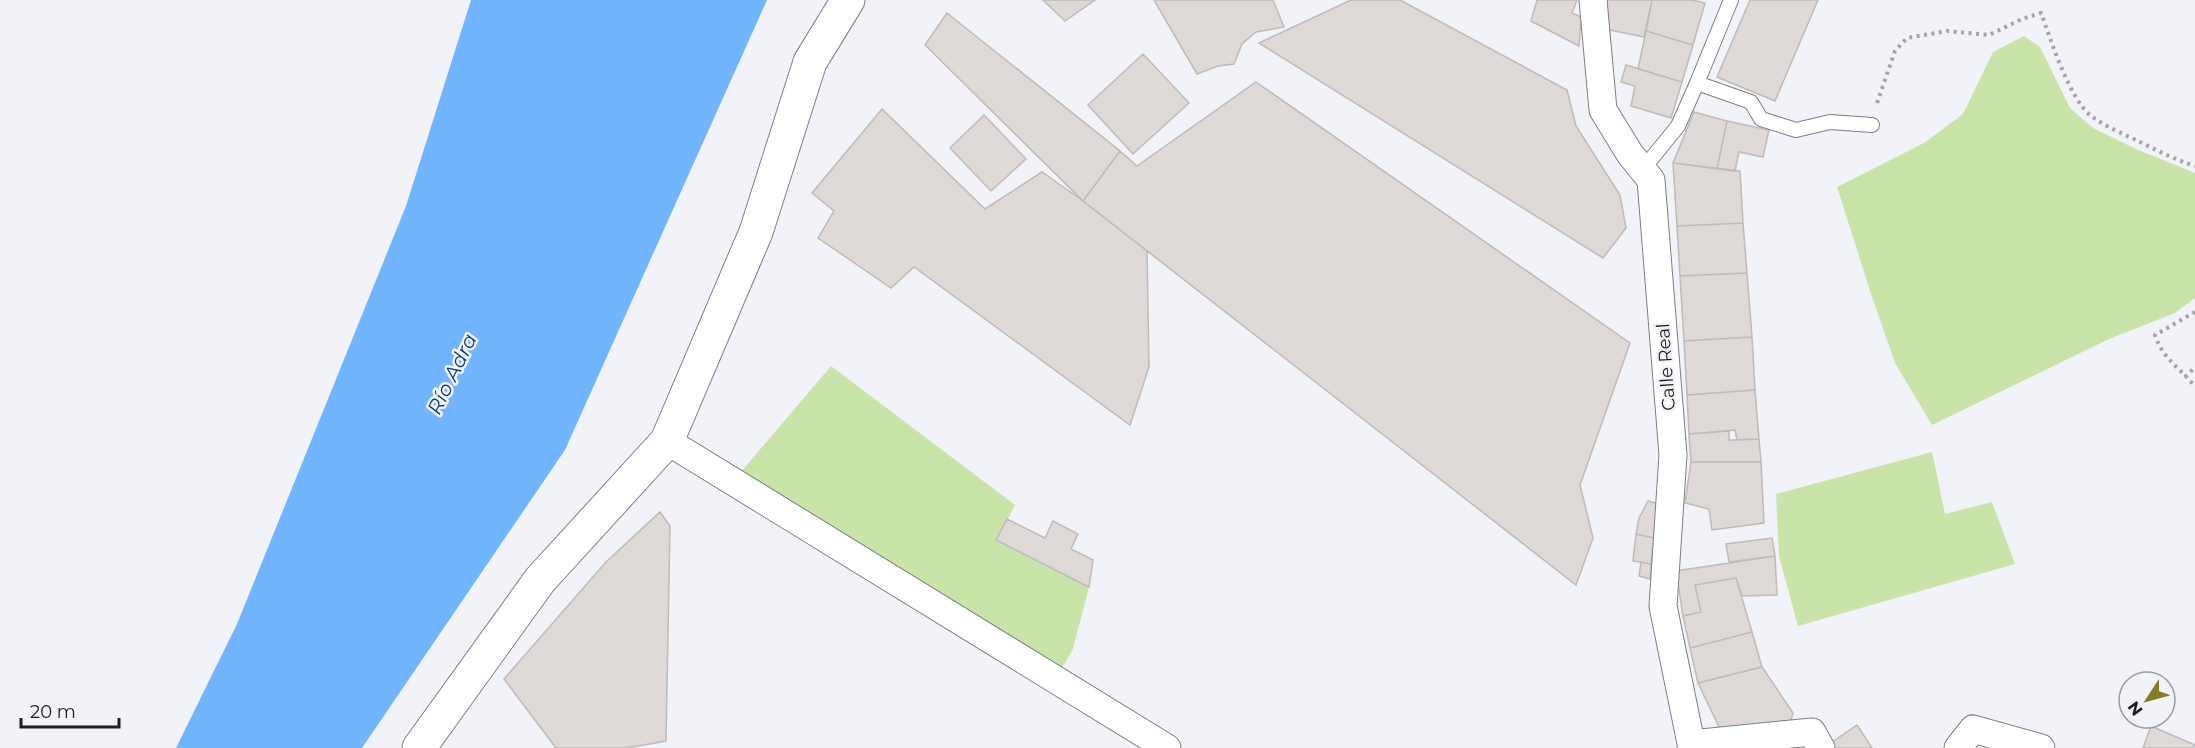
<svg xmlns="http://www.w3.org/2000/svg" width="2195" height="748" font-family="Montserrat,sans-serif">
  <rect width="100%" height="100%" fill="#f2f3f8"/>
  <path fill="#c9e4a9" d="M2024,36L2040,47L2070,108L2093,128L2136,149L2195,173V298L2175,313L2109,339L1932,425L1895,363L1871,294L1837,187L1924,143L1963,114L1993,52Z
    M831,366L1015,505L997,540L1089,587L1073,649L1062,668L740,473Z
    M1932,452L1945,514L1992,502L2015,564L1798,626L1779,556L1776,494Z"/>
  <path fill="#72b5ff" d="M471,0H767L565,450L362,748H176L237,624L406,206Z"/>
  <path fill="#dfd9d7" stroke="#c0bab8" stroke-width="1.5" d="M1043,0H1095L1065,21Z
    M1154,0H1273L1284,27L1256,32L1242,44L1234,64L1218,66L1197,74Z
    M1351,0H1400L1567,90L1576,126L1620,195L1626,228L1603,258L1259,43Z
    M1537,0H1577L1572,13L1581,17L1579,46L1531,21Z
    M1606,0H1652L1644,37L1600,28Z
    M1652,0H1692L1705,3L1693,45L1646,31Z
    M1750,0H1818L1775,101L1717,77Z
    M947,13L1120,151L1083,201L925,45Z
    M1646,31L1693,45L1682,82L1638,69Z
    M1143,54L1189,103L1133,154L1088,105Z
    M1626,65L1682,82L1671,118L1631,106L1635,86L1621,82Z
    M1256,82L1630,343L1580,485L1593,538L1576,585L1083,201L1120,151L1137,166Z
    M882,109L985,209L1042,172L1083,201L1147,251L1149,367L1130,425L914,267L891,288L818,238L834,211L812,193Z
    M1694,112L1727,121L1717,169L1673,163Z
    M984,115L1026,159L991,191L950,148Z
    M1727,121L1769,130L1763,157L1739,152L1735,171L1717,169Z
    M1673,163L1740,171L1743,223L1677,226Z
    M1743,223L1747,273L1680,276L1677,226Z
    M1747,273L1752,337L1684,341L1680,276Z
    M1752,337L1755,390L1687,395L1684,341Z
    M1755,390L1759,439L1737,440L1735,430L1689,434L1687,395Z
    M1729,431V440L1759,439L1761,462H1691L1689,434Z
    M1691,462H1761L1764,523L1712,530L1709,509L1685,503Z
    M1648,501L1660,504L1655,521L1654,538L1636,534L1639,518Z
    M660,512L670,526L666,741L627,748H556L504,679L606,562Z
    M1007,519L1045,538L1053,521L1078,534L1071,549L1093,560L1089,587L996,540Z
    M1636,534L1654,538L1651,564L1633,561Z
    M1772,538L1775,556L1729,562L1726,544Z
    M1775,556L1777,595L1742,596L1736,578L1695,585L1701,612L1683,616L1676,571Z
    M1641,562L1651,564L1650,579L1639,576Z
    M1736,578L1752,632L1690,648L1683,616L1701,612L1695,585Z
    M1752,632L1762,667L1698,683L1690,648Z
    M1762,667L1793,713L1791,720L1720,729L1698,683Z
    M1857,725L1872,748H1830L1828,745Z
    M2151,726L2195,745L2192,748H2143Z"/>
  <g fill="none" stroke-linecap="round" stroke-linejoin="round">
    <defs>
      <path id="service" d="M1697,83L1731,0
        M1643,169L1678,126L1697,83L1751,102L1761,119L1796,130L1830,122L1872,125"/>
      <path id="minor" d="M1593,0L1603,110L1630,154L1651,180L1673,455L1663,606L1692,748
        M667,441L1167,748
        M1691,744L1812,732L1821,748
        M1958,748L1973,729L2041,748"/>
      <path id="tertiary" d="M419,748L540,580L667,441L756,232L810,62L848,0"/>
    </defs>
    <use href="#service" stroke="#7d7e83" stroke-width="16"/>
    <use href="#minor" stroke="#7d7e83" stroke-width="29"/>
    <use href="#tertiary" stroke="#7d7e83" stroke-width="35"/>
    <path stroke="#a4a4a8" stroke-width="4" stroke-dasharray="3 4.5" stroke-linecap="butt" d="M1877,103L1895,51L1907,38L1947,31L1989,35L2022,19L2041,13C2051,40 2069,98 2091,116C2106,127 2124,134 2140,142C2158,151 2176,160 2195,166
      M2195,312L2155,335C2163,360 2181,368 2195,387
      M2185,377L2195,367"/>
    <use href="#service" stroke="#fff" stroke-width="14"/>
    <use href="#minor" stroke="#fff" stroke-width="27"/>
    <use href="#tertiary" stroke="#fff" stroke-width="33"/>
  </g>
  <g text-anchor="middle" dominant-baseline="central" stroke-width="5" stroke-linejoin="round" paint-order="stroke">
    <g font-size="18" fill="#1d1d1f" stroke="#f2f3f8">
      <text transform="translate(1666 367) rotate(-94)">Calle Real</text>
    </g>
    <g font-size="20" font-style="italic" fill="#0d3d6b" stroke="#f2f3f8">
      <text transform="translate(452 374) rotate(-64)">Río Adra</text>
    </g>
  </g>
  <g transform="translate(2147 700) rotate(234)"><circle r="28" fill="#f2f3f8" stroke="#9d9da1" stroke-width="1.5"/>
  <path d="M0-4.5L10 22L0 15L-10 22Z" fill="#847d23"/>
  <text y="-9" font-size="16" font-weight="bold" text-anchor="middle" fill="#1d1d1f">N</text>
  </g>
  <path d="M21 718v9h98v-9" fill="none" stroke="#1d1d1f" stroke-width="3"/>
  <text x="30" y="718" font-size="18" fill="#1d1d1f" stroke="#f2f3f8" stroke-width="4.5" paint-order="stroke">20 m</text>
</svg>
